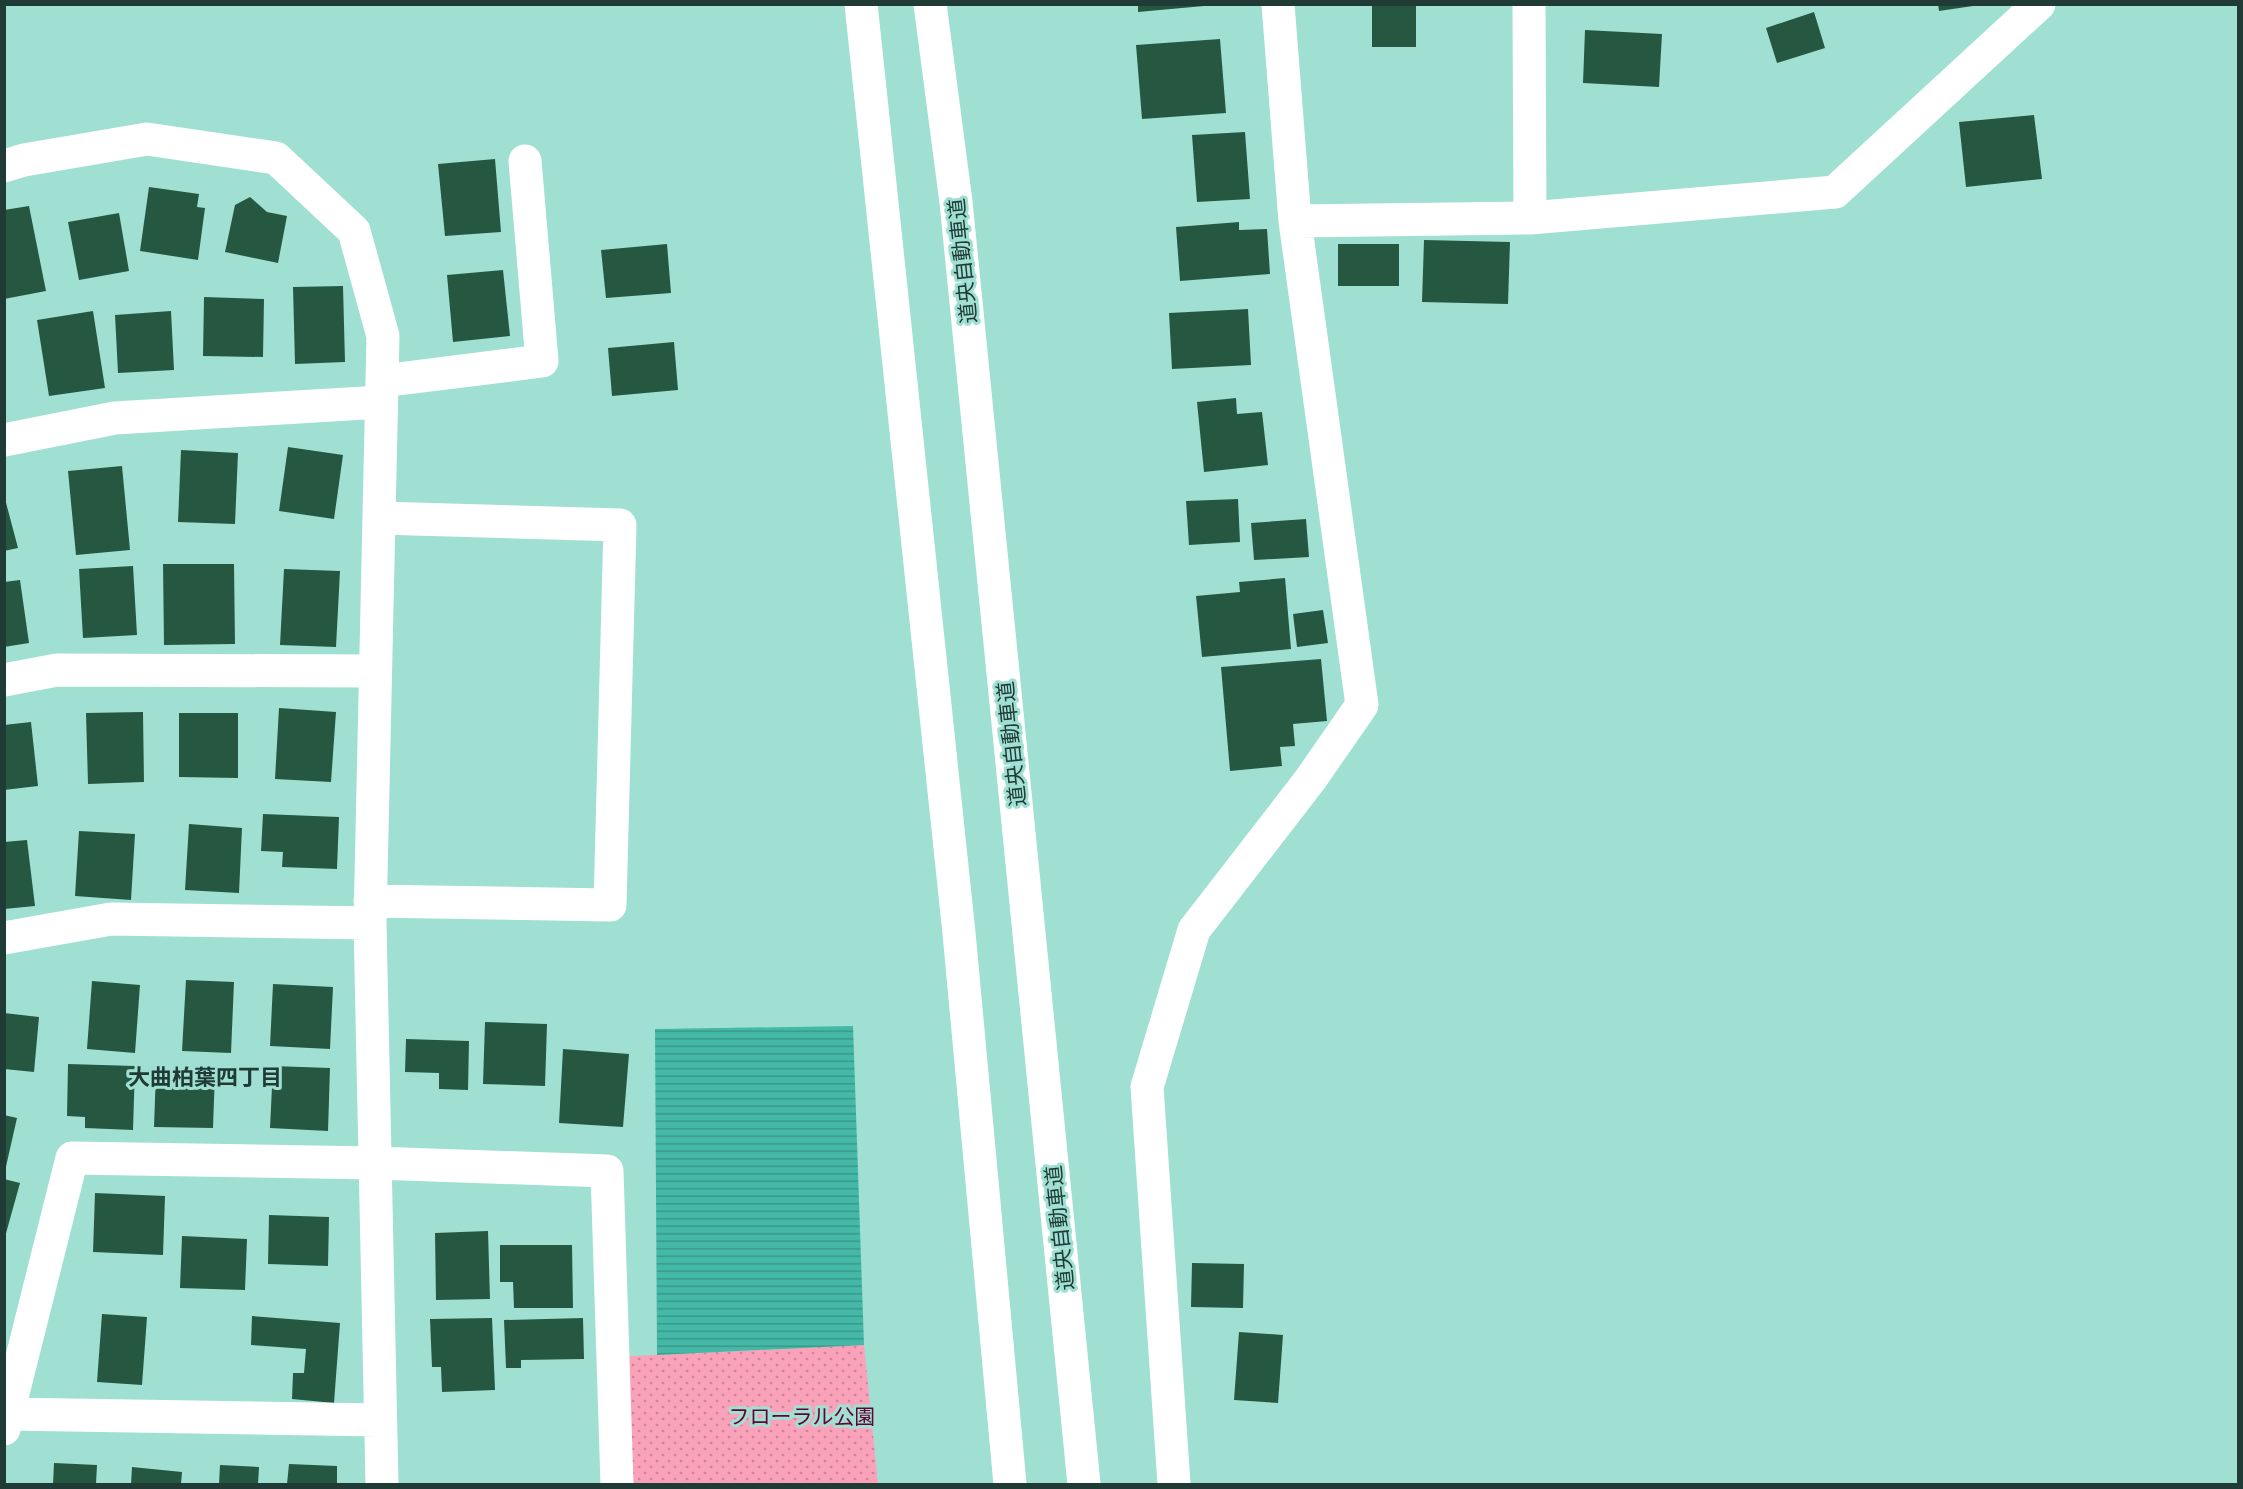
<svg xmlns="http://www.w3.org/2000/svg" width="2243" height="1489" font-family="'Titillium Web','Noto Sans JP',sans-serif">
  <defs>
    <pattern id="grass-dots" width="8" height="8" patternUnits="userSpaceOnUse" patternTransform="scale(1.5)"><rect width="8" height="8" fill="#fba2bb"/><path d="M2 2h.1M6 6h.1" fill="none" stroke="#cb8599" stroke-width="1.8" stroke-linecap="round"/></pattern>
    <pattern id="water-rules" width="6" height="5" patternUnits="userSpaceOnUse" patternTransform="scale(1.5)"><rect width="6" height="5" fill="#45b9a7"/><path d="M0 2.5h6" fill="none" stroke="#399889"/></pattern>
  </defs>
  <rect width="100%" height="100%" fill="#a0e0d3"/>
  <path fill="url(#grass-dots)" d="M864,1345L878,1484H617L613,1357Z"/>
  <path fill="url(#water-rules)" d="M853,1026L864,1345L657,1355L655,1029Z"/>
  <path fill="#265841" d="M1138,4H1203L1204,6L1138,12Z
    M1372,4H1416V47H1372Z
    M1938,4H1972L1973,6L1939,11Z
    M1814,12L1825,48L1777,63L1766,28Z
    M1585,30L1662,34L1659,87L1583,83Z
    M1220,39L1226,113L1142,119L1136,45Z
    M2034,115L2042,179L1966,187L1959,122Z
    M1245,132L1250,199L1197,202L1192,135Z
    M495,159L501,232L445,236L438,164Z
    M149,187L199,194L197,207L205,208L198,260L140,251Z
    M250,197L267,212L287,216L278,263L225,252L235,205Z
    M29,206L46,291L4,299V210Z
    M119,213L129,271L79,280L68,222Z
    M1239,222V230L1267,229L1270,274L1180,281L1176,227Z
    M1424,240L1510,242L1508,304L1422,302Z
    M667,244L671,293L606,298L601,250Z
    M1338,244H1399V286H1338Z
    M503,270L510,336L453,342L447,275Z
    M343,286L345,362L295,364L293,287Z
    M204,297L264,299L263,357L203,356Z
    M1248,309L1251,365L1172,369L1169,313Z
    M93,311L105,388L49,396L37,320Z
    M171,311L174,370L118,373L115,315Z
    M674,342L678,390L612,396L608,348Z
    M1236,398L1237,414L1262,412L1268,465L1204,472L1197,402Z
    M288,447L343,455L334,519L279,511Z
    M181,450L238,453L235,524L178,522Z
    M122,466L130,550L76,555L68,471Z
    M4,495L18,548L4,551Z
    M1238,499L1240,542L1189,545L1186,501Z
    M1306,519L1309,557L1254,560L1251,523Z
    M163,564H234L235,644L164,645Z
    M133,566L137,635L83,638L79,569Z
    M284,569L340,571L336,647L280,645Z
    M1285,578L1291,649L1202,657L1196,596L1240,592L1239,582Z
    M20,580L29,643L4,647V582Z
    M1323,610L1328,643L1297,647L1293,614Z
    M1321,659L1327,721L1293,724L1295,746L1280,747L1282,766L1230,771L1221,667Z
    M279,708L336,712L331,782L275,779Z
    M143,712L144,782L88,784L86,713Z
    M179,713H238V778L179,777Z
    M31,722L38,786L4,790V725Z
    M263,814L339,817L337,869L282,867L283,852L261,851Z
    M189,824L242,828L239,893L185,890Z
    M79,831L135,834L131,900L75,896Z
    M27,840L35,906L4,909V842Z
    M186,980L234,982L231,1053L182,1051Z
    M92,981L140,985L135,1053L87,1049Z
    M273,984L333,987L330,1049L270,1046Z
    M4,1013L39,1017L34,1072L4,1069Z
    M485,1022L547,1024L545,1086L483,1084Z
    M406,1039L469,1041L468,1090L439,1089V1073L405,1072Z
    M563,1049L629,1054L623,1127L559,1123Z
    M68,1064L135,1066L133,1130L85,1128V1117L67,1116Z
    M273,1066L330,1068L328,1131L270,1128Z
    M156,1070L215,1072L213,1128L154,1127Z
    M4,1115L17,1118L5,1171H4Z
    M4,1179L20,1183L5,1237L4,1236Z
    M95,1193L165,1196L163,1255L93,1252Z
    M269,1215L329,1217L328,1266L268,1264Z
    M488,1231L490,1299L436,1300L435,1233Z
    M182,1236L247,1239L245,1290L180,1288Z
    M500,1245H572L573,1308H514L513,1282H500Z
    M1192,1263L1244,1264L1243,1308L1191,1307Z
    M102,1314L147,1317L142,1385L97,1382Z
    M252,1316L340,1323L334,1403L292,1399L293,1373H304L306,1349L251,1345Z
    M492,1318L495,1390L442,1392L441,1367H432L430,1319Z
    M583,1318L584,1359L521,1360V1368H506L504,1320Z
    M1239,1332L1283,1335L1278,1403L1234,1400Z
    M54,1463L97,1465L96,1484H53Z
    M289,1464L337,1466V1484H287Z
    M220,1465L259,1467L258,1484H219Z
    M132,1467L182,1472L181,1484H131Z"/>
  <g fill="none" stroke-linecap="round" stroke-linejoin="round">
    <path stroke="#fff" stroke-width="33" d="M1529,4L1530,218
      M4,166L24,160L147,139L276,158L354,231L383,336L370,923L382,1484
      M1295,221L1530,218L1835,192L2039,4
      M382,381L542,361L525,161
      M4,440L115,418L381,402
      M4,680L57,670L375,671
      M370,901L610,905L620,525L379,518
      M4,938L111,919L370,923
      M8,1414L380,1420
      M4,1429L72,1158L375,1163L607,1171L617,1484
      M1174,1484L1147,1087L1194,930L1310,780L1362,705L1295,221L1278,4"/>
    <path stroke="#fff" stroke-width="33" d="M861,4L959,933L1010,1484
      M930,4L956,202L1084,1484"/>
  </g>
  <g text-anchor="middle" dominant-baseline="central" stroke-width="6" stroke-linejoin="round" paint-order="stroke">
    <g font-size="21" fill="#203b36" stroke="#a0e0d3">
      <text transform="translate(962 261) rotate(-96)">道央自動車道</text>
      <text transform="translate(1011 744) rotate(-96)">道央自動車道</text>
      <text transform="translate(1059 1228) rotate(-96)">道央自動車道</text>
    </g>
    <g font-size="21" fill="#640231" stroke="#a0e0d3">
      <text x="802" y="1416">フローラル公園</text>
    </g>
    <g font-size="22" font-weight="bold" fill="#203b36" stroke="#a0e0d3">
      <text x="205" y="1077">大曲柏葉四丁目</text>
    </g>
  </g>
  <rect width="2243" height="1489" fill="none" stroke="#203b36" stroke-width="12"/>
</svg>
